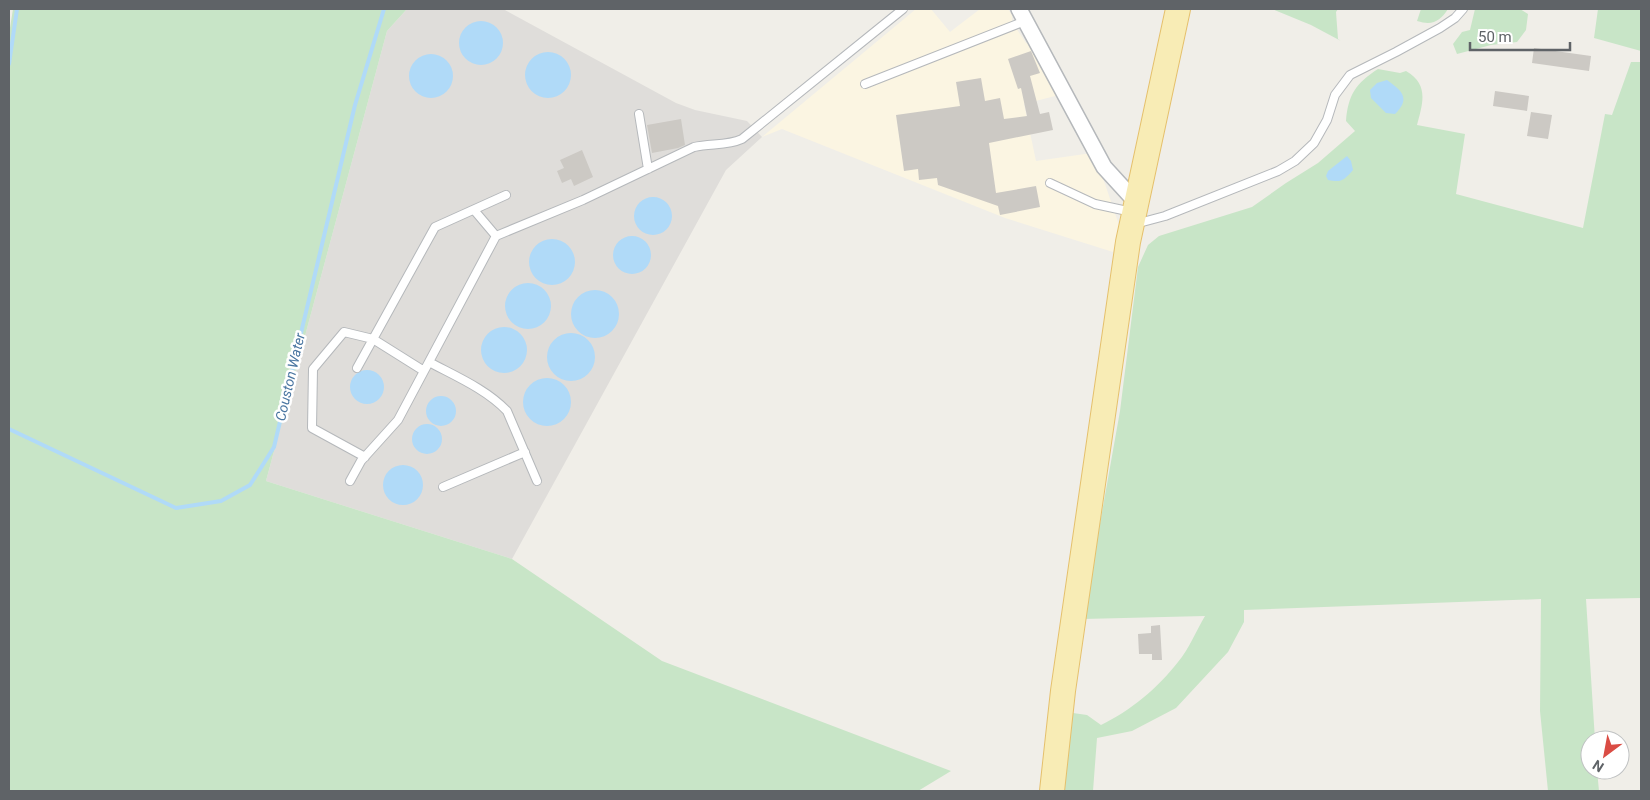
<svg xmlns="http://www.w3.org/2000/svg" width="1650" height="800" font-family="Roboto,sans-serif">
  <rect width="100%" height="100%" fill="#f0eee8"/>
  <path fill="#fbf5e2" d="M916,9H931L950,32L980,9H1008L1012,15V22L1026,43L1034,45L1059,95L1024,104L1036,161L1092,153L1105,184L1119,225L1113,252L1005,218L782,129L762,137Z"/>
  <path fill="#dfddda" d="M407,9H503L676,103L695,110L747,121L762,137L726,170L512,559L266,481L387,31Z"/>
  <path fill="#c8e5c7" d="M13,9H407L387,31L266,481L512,559L662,661L951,771L918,791H9V34Z
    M1272,9H1338L1336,12L1338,39L1341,41L1311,25Z
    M1421,9H1448C1440,21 1433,26 1417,21Z
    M1475,9H1520L1528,14L1526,30L1517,42L1491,45L1457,54L1453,44L1462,32L1470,30Z
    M1598,9H1641V51L1594,38Z
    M1631,62H1641V598L1586,599L1595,740H1590V770H1597L1599,791H1548L1540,711L1541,599L1244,610V622L1228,652L1176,708L1132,731L1097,738L1093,791H1062L1073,713L1087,715L1101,725C1130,711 1158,688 1178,662C1189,649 1196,631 1205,616L1083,619L1120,411L1138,267L1148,245L1159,236L1252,207L1286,183L1318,163L1355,131L1346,121C1348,95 1356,83 1378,69L1400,73L1406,71C1429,84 1423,103 1417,125L1465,134L1456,194L1583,228L1605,114L1612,115Z"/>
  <path fill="#b0daf8" d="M459 43a22 22 0 1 1 44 0a22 22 0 1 1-44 0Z
    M525 75a23 23 0 1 1 46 0a23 23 0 1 1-46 0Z
    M409 76a22 22 0 1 1 44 0a22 22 0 1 1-44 0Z
    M1387,80C1402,91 1411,98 1395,114L1386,113L1371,98L1370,90L1377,83Z
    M1347,156L1351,161L1353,170C1344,180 1342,183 1328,180L1326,176L1328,171Z
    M634 216a19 19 0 1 1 38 0a19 19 0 1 1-38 0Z
    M613 255a19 19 0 1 1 38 0a19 19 0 1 1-38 0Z
    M529 262a23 23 0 1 1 46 0a23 23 0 1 1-46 0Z
    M505 306a23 23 0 1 1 46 0a23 23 0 1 1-46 0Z
    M571 314a24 24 0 1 1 48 0a24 24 0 1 1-48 0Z
    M481 350a23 23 0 1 1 46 0a23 23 0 1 1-46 0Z
    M547 357a24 24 0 1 1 48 0a24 24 0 1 1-48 0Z
    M350 387a17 17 0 1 1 34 0a17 17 0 1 1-34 0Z
    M523 402a24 24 0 1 1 48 0a24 24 0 1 1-48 0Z
    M426 411a15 15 0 1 1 30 0a15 15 0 1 1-30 0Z
    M412 439a15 15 0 1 1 30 0a15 15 0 1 1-30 0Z
    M383 485a20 20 0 1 1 40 0a20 20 0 1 1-40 0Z"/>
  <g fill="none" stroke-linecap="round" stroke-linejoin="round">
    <path stroke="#b0daf8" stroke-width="4" d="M9,64L17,9
      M9,429L176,508L221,501L250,485L274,447L355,105L384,9"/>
  </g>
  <path fill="#ccc9c4" d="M1534,48L1591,56L1589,71L1532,63Z
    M1031,51L1040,73L1030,76L1040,114L1049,112L1053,130L989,143L996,193L1036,186L1040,207L1000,215L998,206L938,185L937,178L919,180L918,169L904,171L896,115L960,106L956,82L981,78L985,101L1000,98L1004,119L1027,116L1021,88L1018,89L1008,59Z
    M1495,91L1529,96L1527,111L1493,106Z
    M1531,112L1552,115L1548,139L1527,136Z
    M681,119L685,145L678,148L652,153L647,125Z
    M582,150L593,177L574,186L571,179L562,183L557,171L564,168L560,160Z
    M1160,625L1162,660H1152V654H1139L1138,634L1151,633V626Z"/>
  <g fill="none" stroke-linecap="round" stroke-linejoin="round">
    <defs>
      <path id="service" d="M865,84L1025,21
        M639,114L648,169
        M1050,183L1095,204L1132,212
        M474,210L496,236
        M1135,224L1165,216L1278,171L1295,161L1314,143L1327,120L1335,95L1350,75L1396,52L1440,28L1455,18L1463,9
        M429,362C455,376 486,389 507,411L537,481
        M357,368L435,227L506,195
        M365,457L312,428L313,369L344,332L373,339L424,371
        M350,481L361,461L398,420L496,236L583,200L694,147C710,143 727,146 742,139L903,9
        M443,487L525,452"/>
      <path id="minor" d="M1019,9L1104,167L1136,202"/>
      <path id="primary" d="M1052,791L1063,691L1128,242L1178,9"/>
    </defs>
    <use href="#service" stroke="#b5b8bb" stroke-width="10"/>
    <use href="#minor" stroke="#b5b8bb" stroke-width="18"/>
    <use href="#primary" stroke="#e5c06c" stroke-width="26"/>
    <use href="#service" stroke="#fff" stroke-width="8"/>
    <use href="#minor" stroke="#fff" stroke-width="15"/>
    <use href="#primary" stroke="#f8ecb5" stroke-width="24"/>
  </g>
  <g text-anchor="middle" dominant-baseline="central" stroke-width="5" stroke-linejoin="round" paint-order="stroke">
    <g font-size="14" font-style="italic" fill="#4a76a1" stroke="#fff">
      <text transform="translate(290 377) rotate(-77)">Couston Water</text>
    </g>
  </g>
  <rect width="1650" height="800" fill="none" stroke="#5f6367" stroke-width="20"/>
  <g transform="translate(1605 755) rotate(212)"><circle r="24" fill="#ffffff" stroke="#bfc1c2"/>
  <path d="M0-4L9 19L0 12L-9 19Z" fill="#da4c44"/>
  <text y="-8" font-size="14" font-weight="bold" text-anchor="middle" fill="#5f6367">N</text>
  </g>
  <path d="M1470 42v8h100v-8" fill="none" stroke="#5f6367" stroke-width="2.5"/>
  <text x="1478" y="42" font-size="15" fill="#5f6367" stroke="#ffffff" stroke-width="4" paint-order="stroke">50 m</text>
</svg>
